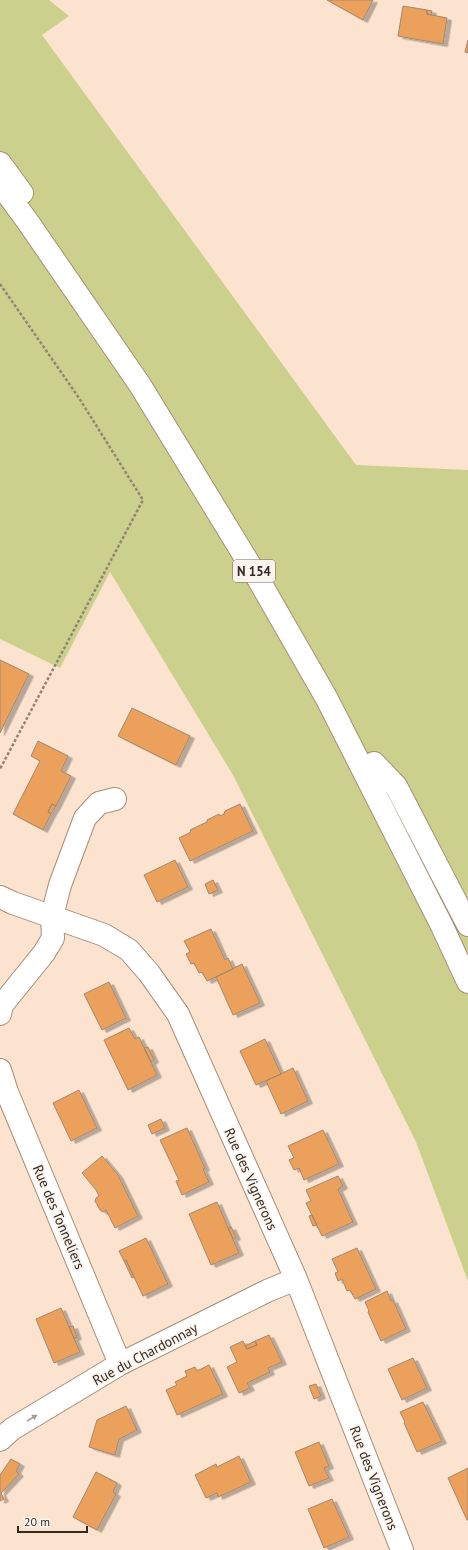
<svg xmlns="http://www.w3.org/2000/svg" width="468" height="1550" font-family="'PT Sans',sans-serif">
  <defs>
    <filter id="shadow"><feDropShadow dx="4.5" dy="2.5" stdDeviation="0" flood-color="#0004"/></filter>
  </defs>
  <rect width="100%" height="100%" fill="#fbe3cf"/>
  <path fill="#cbd18d" d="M0,0H49L69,16L42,35L356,465L468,470V1281L416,1142L233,775L110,572L60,668L0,639Z"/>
  <path fill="#eba15c" stroke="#a28770" filter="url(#shadow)" d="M327,0H373L363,20Z
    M403,6L427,10V14L447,18L443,44L398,36Z
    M427,10L432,11L431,15L427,14Z
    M468,40V53L465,52Z
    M0,660L29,674L0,733Z
    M132,708L190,736L176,765L118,736Z
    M38,741L68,756L61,771L71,776L56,806L52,804L48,812L51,814L43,830L13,814L40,761L31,756Z
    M52,804L56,806L51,814L48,812Z
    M240,804L253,831L190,861L179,838L191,832L190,830L207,822V820L219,814L220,816L224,814L225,811Z
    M175,860L188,887L157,902L144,875Z
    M213,880L218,890L209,894L205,884Z
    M211,929L225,960L228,958L233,969L207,981L202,972L199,973L194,963L191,964L186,954L190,952L184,941Z
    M242,964L260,1003L233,1015L216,977Z
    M109,982L126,1018L102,1030L84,994Z
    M129,1028L135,1039L139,1037L157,1075L128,1090L104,1040Z
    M265,1039L281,1074L256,1085L240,1051Z
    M148,1047L154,1060L151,1062L144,1048Z
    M293,1068L308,1101L281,1114L266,1081Z
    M79,1090L97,1128L71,1141L53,1103Z
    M161,1119L165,1128L152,1134L148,1125Z
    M187,1128L205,1168L203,1169L209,1182L182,1195L176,1181L179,1180L160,1140Z
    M323,1130L339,1164L304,1180L299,1168L294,1170L289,1160L294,1158L288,1146Z
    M102,1156L118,1175L138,1216L115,1228L106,1210L103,1212L100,1210L95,1201L96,1198L99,1196L96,1190L82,1173Z
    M338,1176L343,1186L338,1189L353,1222L322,1236L306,1203L311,1201L306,1190Z
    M217,1202L239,1253L211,1265L189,1214Z
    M312,1215L317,1225L313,1226L309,1216Z
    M231,1227L236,1237L233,1239L228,1228Z
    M146,1238L168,1284L143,1296L126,1260L124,1261L119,1251Z
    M357,1248L376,1289L355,1299L350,1290L347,1291L342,1279L338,1281L335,1273L338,1272L332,1259Z
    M126,1260L134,1277L132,1278L124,1261Z
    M387,1291L391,1301L393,1300L406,1329L381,1341L368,1312L369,1311L365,1302Z
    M61,1308L80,1352L54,1363L36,1319Z
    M73,1326L77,1337L74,1338L69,1327Z
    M269,1335L282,1362L268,1368L270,1372L247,1383L250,1388L239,1393L227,1367L237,1362L230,1347L243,1341L247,1349L257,1345L255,1341Z
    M255,1341L257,1345L247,1349L245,1346Z
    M413,1358L427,1388L402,1400L388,1369Z
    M209,1365L223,1394L177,1415L166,1390L177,1385L175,1382L187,1376L185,1371L195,1367L197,1371Z
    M316,1384L321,1396L314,1399L309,1386Z
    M423,1402L442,1441L417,1452L404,1423L405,1422L400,1412Z
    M126,1406L137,1430L119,1439L115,1455L89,1447L97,1420Z
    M319,1442L329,1466L324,1468L329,1478L309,1486L295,1452Z
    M239,1456L251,1482L218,1497L217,1493L206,1498L195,1475L216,1464L217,1467Z
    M11,1459L20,1464L16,1471L19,1474L1,1493L4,1499L0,1501V1475Z
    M468,1468V1520H467L448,1478Z
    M96,1472L117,1483L113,1492L116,1494L97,1530L73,1517Z
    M332,1499L349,1537L324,1548L308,1509Z"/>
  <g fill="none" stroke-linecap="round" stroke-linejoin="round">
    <defs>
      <path id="street" d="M0,897L13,903L104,935L129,950L149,973L178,1014L296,1279L402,1550
        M0,1014L2,1005L44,953L53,938L52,916L60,885L85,818L99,803L115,799
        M0,1070L7,1092L120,1364
        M0,1440L12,1429L120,1364L267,1291L296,1279"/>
      <path id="primary" d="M0,163L22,193
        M0,184L28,222L140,385L253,570L327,699L442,926L468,982
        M374,763L396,786L468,925"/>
    </defs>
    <use href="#street" stroke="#a88d76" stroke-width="24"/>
    <use href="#primary" stroke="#a88d76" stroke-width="24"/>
    <path stroke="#958475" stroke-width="2.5" stroke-dasharray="3 2" stroke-linecap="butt" d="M0,284L79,398L143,500L0,769"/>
    <use href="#street" stroke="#fff" stroke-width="22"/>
    <use href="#primary" stroke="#fff" stroke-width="22"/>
  </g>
  <defs><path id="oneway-solid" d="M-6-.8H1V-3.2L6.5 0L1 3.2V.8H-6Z"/></defs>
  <use fill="#a49f9a" href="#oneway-solid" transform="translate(32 1418) rotate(-31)"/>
  <g text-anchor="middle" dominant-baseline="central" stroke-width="3.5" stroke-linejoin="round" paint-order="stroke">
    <rect fill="#faf4ef" stroke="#6f665d" stroke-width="1" x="233" y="560" width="42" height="22" rx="3"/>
    <g font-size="13" font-weight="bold" fill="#34291f">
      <text x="254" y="571">N 154</text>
    </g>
    <g font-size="14" fill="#34291f" stroke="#faf4ef">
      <text transform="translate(251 1179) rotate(66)">Rue des Vignerons</text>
      <text transform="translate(59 1217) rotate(67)">Rue des Tonneliers</text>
      <text transform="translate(145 1354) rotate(-28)">Rue du Chardonnay</text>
      <text transform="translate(374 1478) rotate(69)">Rue des Vignerons</text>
    </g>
  </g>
  <path d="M18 1526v6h69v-6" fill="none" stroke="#34291f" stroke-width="2"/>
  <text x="24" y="1526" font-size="12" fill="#34291f" stroke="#faf4ef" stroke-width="3" paint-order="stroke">20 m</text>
</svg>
